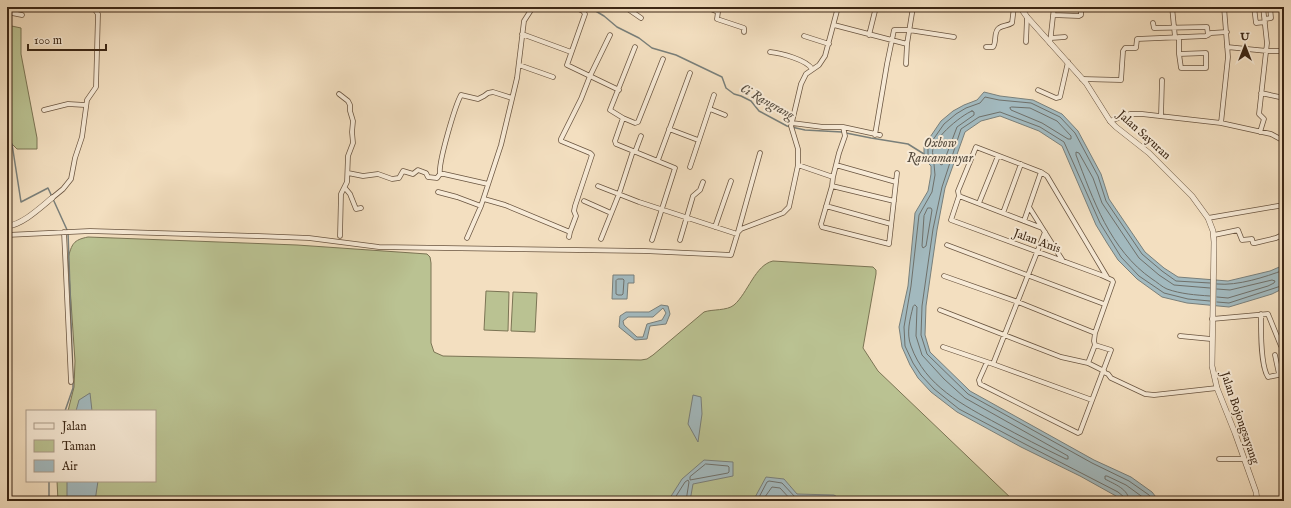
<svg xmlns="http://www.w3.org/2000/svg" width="1291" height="508" font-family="'IM FELL English',serif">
  <rect width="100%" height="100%" fill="#f3dfc0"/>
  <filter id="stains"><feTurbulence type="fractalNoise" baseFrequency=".005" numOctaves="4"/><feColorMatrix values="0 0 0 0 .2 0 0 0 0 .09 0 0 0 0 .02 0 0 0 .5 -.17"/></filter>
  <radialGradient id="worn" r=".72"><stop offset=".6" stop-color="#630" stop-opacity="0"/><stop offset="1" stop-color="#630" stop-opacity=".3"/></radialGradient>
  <path fill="#bac292" stroke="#7b7454" d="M7,25L21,28V54L37,138V149H17L7,139Z
    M88,237L297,245L427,254L430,257L431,263V343L434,352L443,356L641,360L647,359L653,355L704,312C712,309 727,311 734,305C748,293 755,265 773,261L873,267L876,270V274L863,348L878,371L1014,501H58L57,481H155V411H68L74,387L75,361L68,258C72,244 73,240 88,237Z
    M486,291L509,292L508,331L484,330Z
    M513,292L537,293L535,332L511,331Z"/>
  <path fill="#a2b9be" stroke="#797f7a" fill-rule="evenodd" d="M984,92L1000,96L1033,100L1062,114L1078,131L1101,174L1109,199L1145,252L1164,268L1178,277L1228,281L1270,271L1284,265V288L1272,294L1229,307L1187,303L1162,297L1137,279L1118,260L1107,243L1096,225L1062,146L1039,131L1000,116L981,121L965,132L945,188L937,230L926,306L925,335L930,352L970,391L1094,460L1131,477L1152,492L1159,501H1122L1116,496L1080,476L1021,447L957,412L931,392L918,378L910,365L902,347L899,327L908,286L915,213L928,191L931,174V166L924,159V146L941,121L953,111L964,105L977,100Z
    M613,275H634V283H628L627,299H612Z
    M661,305L668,306L670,314L666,324L650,326L647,339L635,340L619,327L620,316L626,312H649ZM663,308L666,313L662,320L647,324L643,337H637L624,325L623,321L628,317H653Z
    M90,393L92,411H76L79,400Z
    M693,395L701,397L702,414L698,442L688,424Z
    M704,460L733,462V476L693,484L690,501H668L682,479Z
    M766,477L784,479L797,494L834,495L844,501H753Z
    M67,481H98L95,501H67Z"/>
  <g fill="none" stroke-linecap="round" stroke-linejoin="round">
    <path stroke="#6f706a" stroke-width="1" d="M1012,107L1030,108L1057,121L1071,136V139H1068L1042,123L1011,110L1010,108Z
      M972,111L974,112V115L957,127L943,164L941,165C939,162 935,158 933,155C928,142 961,115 972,111Z
      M928,208H931L932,210L926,246L923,248L922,246L924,216Z
      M618,279H623L624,280L623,294L622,295H618L616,294V281Z
      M1217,284C1238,286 1265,277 1284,270
      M1210,296C1195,295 1181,294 1167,289C1162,287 1157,282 1152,279C1110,250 1093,199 1076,155V152L1079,153L1093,178L1102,203L1139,258L1159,275L1174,285L1210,288
      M1217,297L1228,298L1268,286L1274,283L1275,281L1272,280L1230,290L1217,289
      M1217,302L1229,303L1284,285
      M915,305L917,307L916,336L922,355L944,379L965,398L1068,456V459H1066C1043,448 1020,436 998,424C963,405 925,386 911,346C906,333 910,319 913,307Z
      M706,464L728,466L729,467V472L728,473L690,480V477Z
      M673,501L685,482L688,480L689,482L686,501
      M757,501L767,482L769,481L782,483L796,498L833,499L837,501
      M762,501L772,487L780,488L792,501
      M1124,501V497L1118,492L1023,443L959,409L934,389L921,375L913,363L905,346L904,327L911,286L919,215L932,192L935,175L934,164L928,157V147L944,124L956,114L966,108L980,103L985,97L999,100L1031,103L1060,117L1075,133L1098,176L1106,201L1142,254L1162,271L1176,281L1210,283
      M1129,501C1129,489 1114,484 1105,479V476H1107L1126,485L1148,501
      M1154,501L1149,495L1129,481L1092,463L968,394L927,354L921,335L922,306L933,229L942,187L961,129L979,117L1000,112L1040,127L1064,142L1100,223L1121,257L1139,276L1164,293L1188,299L1210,301"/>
    <path stroke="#797f7a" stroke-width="1.5" d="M464,7H472
      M589,7L604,16L617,27L639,38L652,48L676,55L722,77L726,88L734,94L741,96L751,101L759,111L787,126L805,130L842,132
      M846,133L871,138L908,144L924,154
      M7,139L12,144L21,202L48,188L68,232L73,378
      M65,411L73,388V382
      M49,481V501"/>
    <defs>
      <path id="minor" d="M574,7L583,11L585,14L567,65L619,90
        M625,7L641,18
        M706,7L718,12L717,19L744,28V32
        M1172,7L1175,37
        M1254,7L1256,23L1265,22
        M7,12L22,15
        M1053,15L1079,16L1081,15V7
        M1265,19L1271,18L1270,7
        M1153,23L1154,28L1207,27L1208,35
        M834,25L907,44
        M1284,28L1283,29L1284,36
        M522,34L571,52
        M869,35L876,7
        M804,36L829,44
        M1179,37V54L1206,53V68H1181L1179,54
        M1051,38L1065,37
        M1026,42L1027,17
        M1050,43L1054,7
        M635,47L610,110L623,118L615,141L616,144L675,168L652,240
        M986,47H993C997,42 993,32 999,28C1003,25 1008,26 1012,23L1014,7
        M1227,47L1267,51H1284
        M770,52C781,53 807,60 812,69
        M906,64L907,44L913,7
        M519,65L553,77
        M1082,79L1121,80L1123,51L1125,48H1136L1137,39L1206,36L1211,33L1227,32
        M1038,90L1056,98L1060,97L1068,62
        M1261,93L1284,98
        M339,94L348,101L350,105V111L353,121L352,132L353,143L348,156L347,182L341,194L340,236
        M710,109L725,115
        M44,110L68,104L85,105
        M1161,116L1162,80
        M623,118L635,123L638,122L663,59
        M1110,121L1130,114H1142L1221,123L1228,57L1224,7
        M792,123L823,127H843L880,135
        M1221,123L1271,134L1284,141
        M843,127L845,136L839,153L833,177L832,186L821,224L822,227L889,244L897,173
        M669,129L698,140
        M1260,132L1264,119L1259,114L1267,43L1263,7
        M875,135L887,64L894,30H909L954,37
        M635,152L641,136
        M658,160L690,73
        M798,165L833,177
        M836,165L896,182
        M690,167L714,95
        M348,173L363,176L378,174L392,179L399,178L403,171L413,174L418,170L426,173L428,177L437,178L440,174H444L488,184
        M440,174C438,163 455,106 461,95L478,99L484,96L488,93L493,92L512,98
        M598,186L639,202L737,234
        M832,186L894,201
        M345,188L350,194L356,209L361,208
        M438,192L457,197L481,206
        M52,198L63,189L71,179L75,158L82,137L87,100L96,87L98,14L93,7
        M484,199L505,205L570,232L569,237
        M584,201L611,213
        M979,203L998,156
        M826,206L891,224
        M1029,207L1063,261
        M1003,213L1021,164
        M1208,218L1284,205
        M1024,221L1041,172
        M715,227L731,181
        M1042,228L959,196L958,191L976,147L1041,172L1047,176L1107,277
        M64,232L71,382
        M570,232L576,216L574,211L575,206L592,155L590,153L561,141V139L581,99L590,76L610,35
        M738,232L760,153
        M7,235L90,231L258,236L309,238L379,247L645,251L731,255L738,232L741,229L783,213L789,207L798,165V149L791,126L797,101L801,84L806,74L819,65L825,56L838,7
        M1214,235L1238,230L1242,240L1252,239L1253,243H1255L1276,238L1284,234
        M467,238L481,206L501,145L517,78L524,21L533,7
        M601,239L619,194L633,151
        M680,240L693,196L700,190L703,182
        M947,245L1104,304
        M944,276L1018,302L1095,333
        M940,310L1061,357L1088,363L1095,345L1094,341L1095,333L1113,282L1112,280L1101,275L951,220L959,196
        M1261,314C1261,328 1260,365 1268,377L1278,375L1279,374L1275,355
        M1212,319L1268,314L1281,346L1284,347
        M1180,336L1211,339
        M943,347L993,364L1092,400
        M987,362L979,380L980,384L1078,433L1080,432L1111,350L1095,345
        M1088,363L1104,371
        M993,364L1045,232
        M1103,372L1108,374L1111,378L1145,394L1154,395L1217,388
        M1219,459H1244"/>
      <path id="tertiary" d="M1020,7L1027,17L1086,83L1110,121L1116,127L1149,153L1192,196L1208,218L1213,231L1214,242L1212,366L1217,388L1235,433L1256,492L1257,501
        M7,226C22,225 40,208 52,198"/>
    </defs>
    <use href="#minor" stroke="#6a5540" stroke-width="5.5"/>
    <use href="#tertiary" stroke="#6a5540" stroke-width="6"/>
    <use href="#minor" stroke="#f7ead6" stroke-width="4"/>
    <use href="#tertiary" stroke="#f7ead6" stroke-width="5"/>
  </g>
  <g text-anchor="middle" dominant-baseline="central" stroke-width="4" stroke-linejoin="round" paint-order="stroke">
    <g font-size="12" fill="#3c2715" stroke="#f7ead6">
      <text transform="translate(1144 135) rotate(42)">Jalan Sayuran</text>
      <text transform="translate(1037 241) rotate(20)">Jalan Anis</text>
      <text transform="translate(1240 418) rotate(71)">Jalan Bojongsayang</text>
    </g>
    <g font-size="13" font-style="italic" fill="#564c3f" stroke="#f7ead6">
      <text transform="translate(767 102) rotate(29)">Ci Rangrang</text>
      <text x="940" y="143">Oxbow<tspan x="940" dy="15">Rancamanyar</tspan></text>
    </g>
  </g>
  <rect width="1291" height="508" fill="none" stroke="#f3dfc0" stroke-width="24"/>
  <rect x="8" y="8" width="1275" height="492" fill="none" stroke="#3c2715" stroke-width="2"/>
  <rect x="12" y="12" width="1267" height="484" fill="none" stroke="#3c2715"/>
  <rect x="26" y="410" width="130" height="72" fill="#f7ead6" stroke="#ac9c89"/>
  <rect x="34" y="423" width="20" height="6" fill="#f7ead6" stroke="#ac9c89"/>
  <text x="62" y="430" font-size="12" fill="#3c2715">Jalan</text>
  <rect x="34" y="440" width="20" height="12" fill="#bac292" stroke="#ac9c89"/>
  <text x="62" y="450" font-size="12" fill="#3c2715">Taman</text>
  <rect x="34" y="460" width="20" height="12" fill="#a2b9be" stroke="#ac9c89"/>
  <text x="62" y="470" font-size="12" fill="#3c2715">Air</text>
  <g transform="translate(1245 46)" stroke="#f7ead6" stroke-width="3" paint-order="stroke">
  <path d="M0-3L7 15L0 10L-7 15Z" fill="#3c2715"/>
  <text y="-6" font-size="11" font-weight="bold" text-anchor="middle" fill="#3c2715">U</text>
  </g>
  <path d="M28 44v6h78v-6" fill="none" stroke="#3c2715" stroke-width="2"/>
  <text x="34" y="44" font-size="12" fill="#3c2715" stroke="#f7ead6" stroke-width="3" paint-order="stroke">100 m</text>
  <rect width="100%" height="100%" filter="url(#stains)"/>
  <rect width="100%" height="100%" fill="url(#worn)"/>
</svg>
